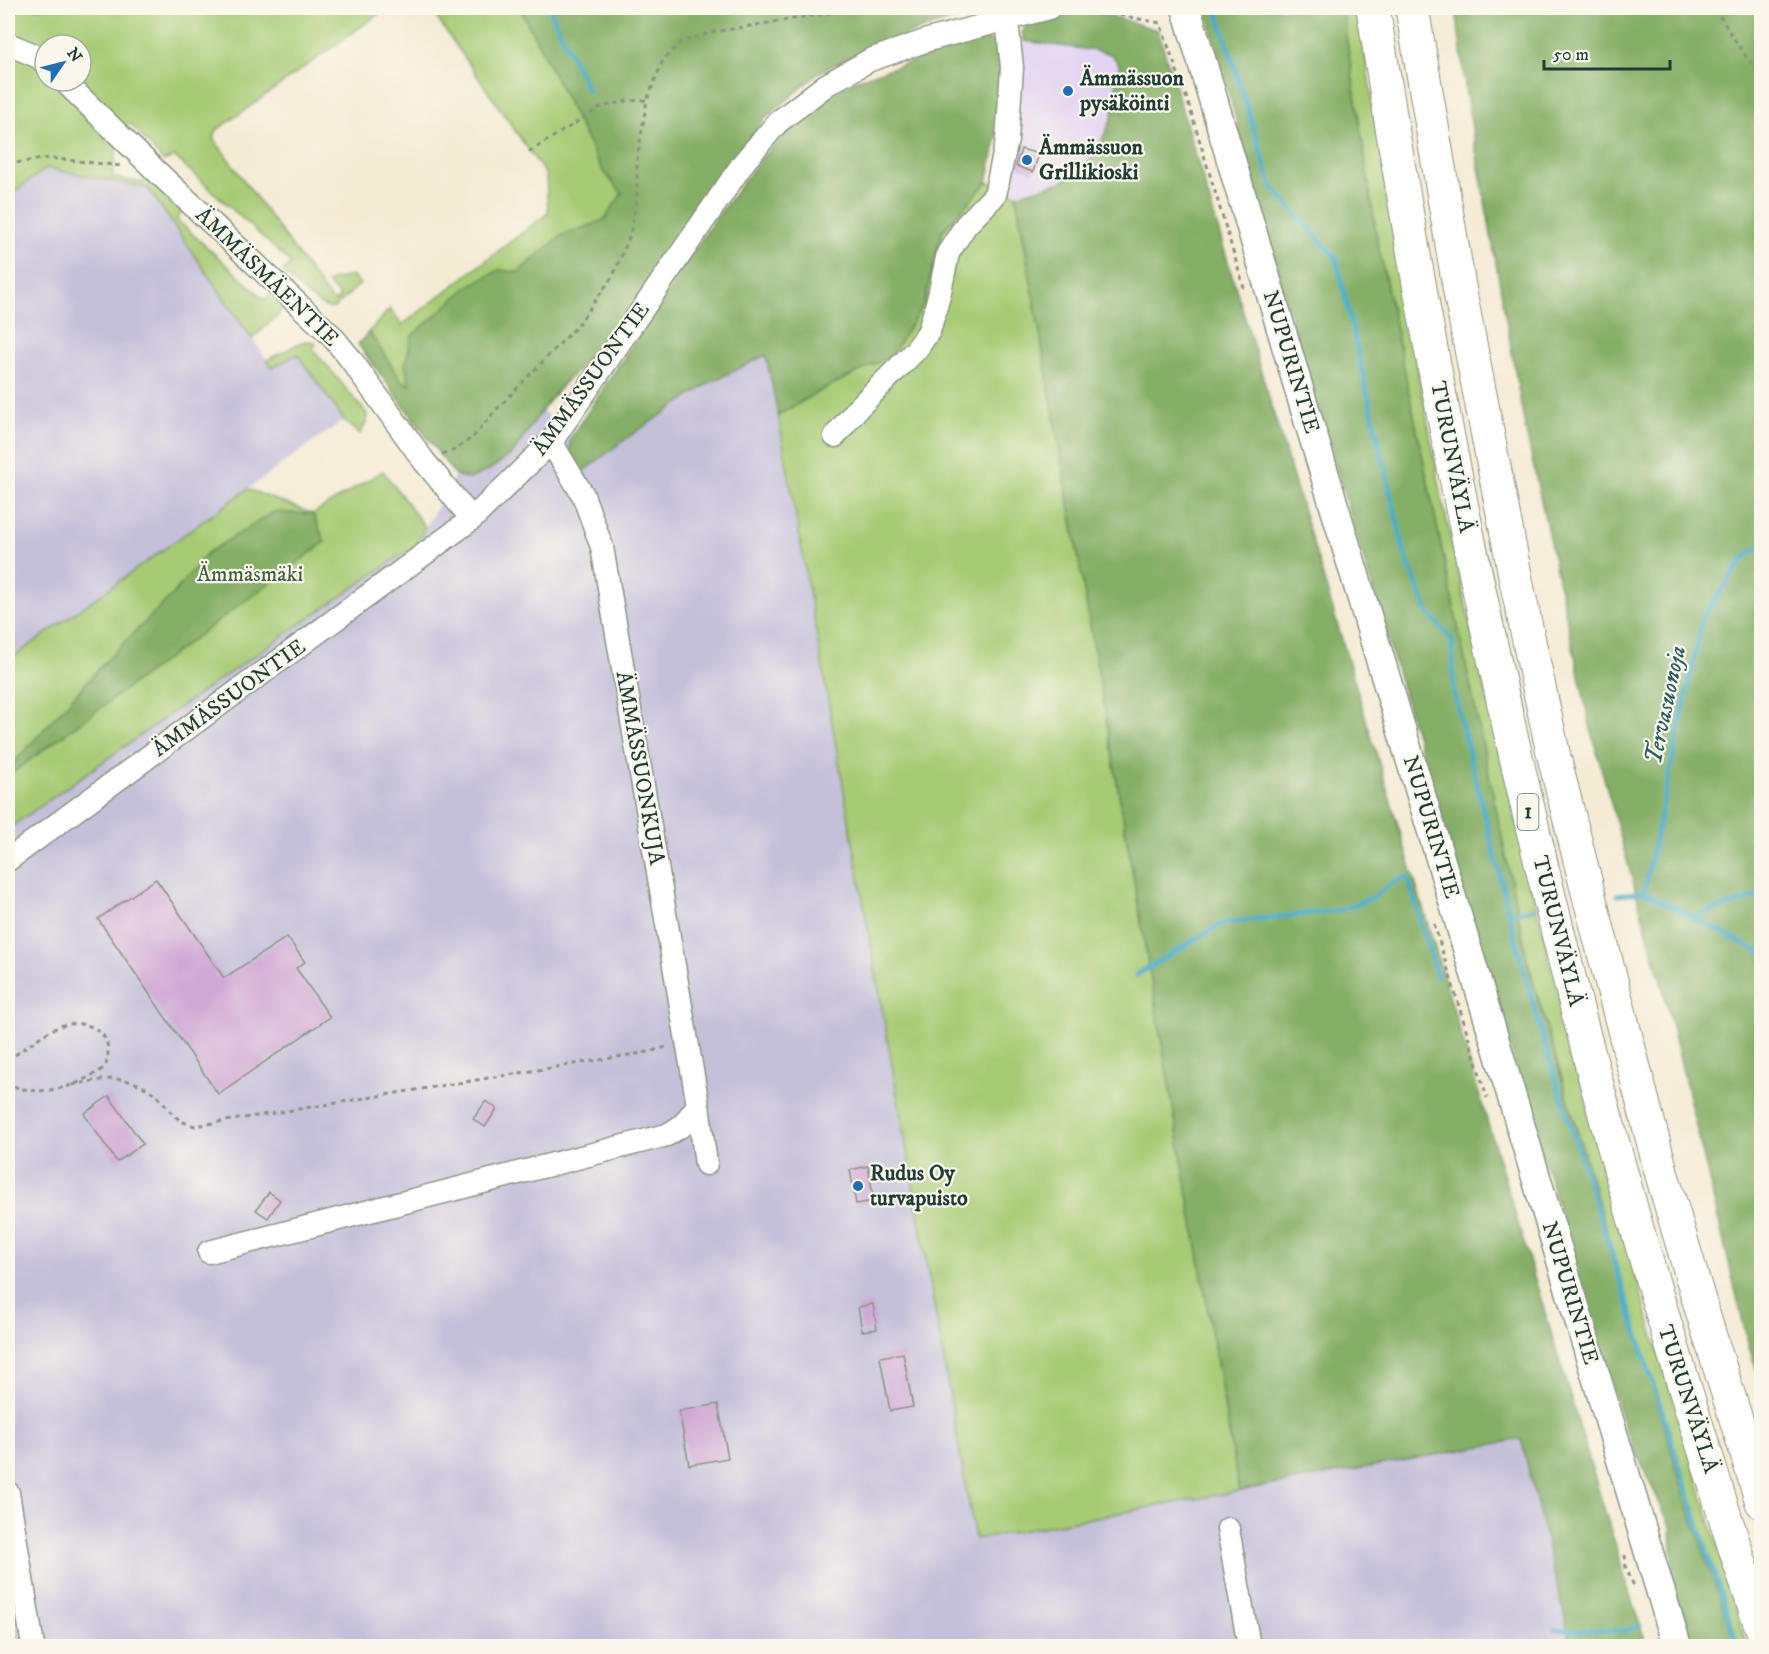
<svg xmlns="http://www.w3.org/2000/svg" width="1769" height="1654" font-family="'IM FELL DW Pica',serif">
  <rect width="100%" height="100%" fill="#fbf7ec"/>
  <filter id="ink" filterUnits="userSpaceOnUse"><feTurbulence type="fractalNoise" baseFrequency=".0167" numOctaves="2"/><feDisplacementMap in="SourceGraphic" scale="12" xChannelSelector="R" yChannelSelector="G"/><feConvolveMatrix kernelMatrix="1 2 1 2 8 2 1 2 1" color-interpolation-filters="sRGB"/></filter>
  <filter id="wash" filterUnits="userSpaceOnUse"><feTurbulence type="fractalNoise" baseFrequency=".008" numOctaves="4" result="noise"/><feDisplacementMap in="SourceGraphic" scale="24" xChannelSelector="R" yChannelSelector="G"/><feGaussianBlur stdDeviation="1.35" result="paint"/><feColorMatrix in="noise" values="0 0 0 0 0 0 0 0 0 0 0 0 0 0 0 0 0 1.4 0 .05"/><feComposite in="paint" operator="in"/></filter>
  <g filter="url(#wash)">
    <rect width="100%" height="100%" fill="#f4ebd4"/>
    <path fill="#e2d4f3" d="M1024,41L1098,51L1111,54L1119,64L1112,118L1095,155L1061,182L1016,195L1003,186L1018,133Z"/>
    <path fill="#c5c0da" d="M47,168L148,188L272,367L297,354L344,420L8,661V196Z
      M766,354L975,1539L1521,1439L1572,1646H8V829L213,684L416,545L455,475L469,479L513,453L542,410L570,439L571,455L582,472L631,435L711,382Z"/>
    <path fill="#a7cb75" stroke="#638454" stroke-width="1.5" fill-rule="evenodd" d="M8,8H387L217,130L213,138L331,300L335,302L340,296L327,283L335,279L353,276L360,284L334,308C320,311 294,282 283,272L291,263L175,157L163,161L130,123L119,134L112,177L142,183L147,178L184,210L176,219L265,300L274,290C281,299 285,304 279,314L252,339L148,188L47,168L8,196ZM45,45H81V81H45Z
      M430,8H520L603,171L623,193L609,342L564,383L542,410L513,453L489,470L469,479L455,475L358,344L390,309L402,325L548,213L546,175Z
      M1342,8H1358L1396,253L1443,504L1501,760L1552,970L1603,1170L1719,1550L1747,1646H1736L1685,1497L1529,967L1377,239Z
      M987,182L1003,186L1016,195L1239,1491L975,1539L778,415L822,390L924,304L942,232Z
      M310,341L316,343L313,349L367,414L366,423L360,434L344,420L297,354L272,368L267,360L302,342Z
      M383,471L425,527L416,545L213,684L8,829V661L248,489L313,514Z"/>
    <path fill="#85af66" stroke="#52764d" stroke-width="1.5" d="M520,8H990L871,46L820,72L765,119L726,168L675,247L609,342L564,383L542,410L513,453L489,470L469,479L455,475L358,344L369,332L401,380L410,385L405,366L412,336L470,285L499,270L518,272L561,236L604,220L622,193L603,171Z
      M1085,8L1158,30L1632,1601L1647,1646H1572L1521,1439L1239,1491L1016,195L1061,182L1095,155L1112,118L1119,64L1111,54L1098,51L1024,41L1022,33L1027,24L1051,15Z
      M1205,8H1342L1377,239L1529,967L1685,1497L1736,1646H1689L1674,1600L1671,1527L1624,1427L1289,311Z
      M1456,8H1761V1382L1749,1347L1663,989L1592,735L1525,427L1466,94Z
      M985,38L994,43L1000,55L999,127L987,182L942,231L924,304L891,356L822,390L778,415L766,355L711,382L631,435L582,472L571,455L570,439L715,219L764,155L819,103L855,80Z
      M274,512L313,514L325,542L8,776V769L105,662L174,593L207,553Z"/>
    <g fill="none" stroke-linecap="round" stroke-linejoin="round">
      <path stroke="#47aac7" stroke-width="5" d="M549,8L588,91
        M1216,8L1272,187L1336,258L1405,555L1429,614L1452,640L1454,694L1518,948L1546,1048L1717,1583L1738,1646
        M1644,892L1703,617L1744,558L1762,545
        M1644,892L1762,953
        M1617,895L1644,892
        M1509,913L1534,909
        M1691,917L1762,895
        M1136,975L1223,923L1341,910L1374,897L1397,880L1408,877L1437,976
        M1555,1630L1625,1631L1640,1626"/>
    </g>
    <g id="blocks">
      <path fill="#d0a9d6" d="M1021,149L1039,154L1033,172L1016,166Z
        M156,879L224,978L287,937L305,962L296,968L330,1017L218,1094L98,919Z
        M109,1096L143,1144L117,1162L84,1114Z
        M486,1101L497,1109L485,1127L473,1119Z
        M868,1166L874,1201L856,1204L850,1170Z
        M269,1192L280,1200L268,1218L256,1210Z
        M873,1304L877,1329L862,1331L858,1307Z
        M903,1353L913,1407L890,1411L880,1357Z
        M718,1404L728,1458L689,1465L679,1411Z"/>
    </g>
  </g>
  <g filter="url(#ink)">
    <use href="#blocks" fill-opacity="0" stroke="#8a9484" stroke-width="1.5"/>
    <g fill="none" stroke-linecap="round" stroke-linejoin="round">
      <defs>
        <path id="minor" d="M8,44L39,57L45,63
          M64,81L154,169L331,335L349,357L424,461L472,519
          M835,436L858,408L916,350L929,331L939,296L948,253L966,225L995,195L1007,140L1012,68L1007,20
          M551,442L583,495L602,547L698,1105L706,1164
          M8,860L472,519L551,442L744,162L778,122L826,85L870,60L928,40L1049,8
          M209,1252L667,1135L683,1125L698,1105
          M8,1493L33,1646
          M1228,1529L1249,1646"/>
        <path id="major" d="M1186,8L1301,396L1677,1646"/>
        <path id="highway" d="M1373,8C1423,334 1488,657 1569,977C1609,1137 1655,1295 1705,1452C1723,1511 1741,1570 1762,1628
          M1412,8L1460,292L1517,585L1554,757L1588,892L1662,1175L1703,1314L1762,1502"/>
      </defs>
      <use href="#minor" stroke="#8a9484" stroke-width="25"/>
      <use href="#major" stroke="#8a9484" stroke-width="31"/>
      <use href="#highway" stroke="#8a9484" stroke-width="35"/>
      <path stroke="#8a9484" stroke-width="3" stroke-dasharray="4.5 4.5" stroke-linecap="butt" d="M1105,8L1108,13L1160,23L1188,102L1244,288
        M1715,8L1734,39L1762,79
        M1068,10L1081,8
        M529,152L601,107L626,101L647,100
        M8,164L49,158L122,166
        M442,454L455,450L474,436L494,412L577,326L613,276L630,235L637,198V159L647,100L663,60L681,42L713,32L861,8
        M1434,924L1487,1098
        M8,1060C23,1050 41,1034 58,1027C77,1019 107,1025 108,1050C108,1054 108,1060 106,1064C104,1069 97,1073 92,1075C67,1091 35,1096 8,1084
        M72,1085C105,1078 131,1073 158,1097C166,1104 172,1115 181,1121C185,1123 190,1124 195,1126L648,1052L670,1046
        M1625,1555L1626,1568L1634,1586"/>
      <use href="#minor" stroke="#fff" stroke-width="22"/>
      <use href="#major" stroke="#fff" stroke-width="28"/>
      <use href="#highway" stroke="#fff" stroke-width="33"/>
    </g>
  </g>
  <g fill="#1f6fb2" stroke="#fbf7ec" stroke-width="2">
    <circle cx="1068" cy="91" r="6"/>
    <circle cx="1027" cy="160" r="6"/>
    <circle cx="858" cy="1186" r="6"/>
  </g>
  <g text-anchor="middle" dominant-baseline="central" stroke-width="4.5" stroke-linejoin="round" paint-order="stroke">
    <rect fill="#fbf7ec" stroke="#61756b" stroke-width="1.5" x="1517.5" y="794" width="21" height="36" rx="4.5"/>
    <g font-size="21" font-weight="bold" fill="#1f3d34">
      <text x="1528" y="812">1</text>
    </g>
    <g font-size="22" font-weight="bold" fill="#1f3d34" stroke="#fbf7ec" text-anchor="start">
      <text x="1080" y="78">Ämmässuon<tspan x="1080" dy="25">pysäköinti</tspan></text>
      <text x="1039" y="147">Ämmässuon<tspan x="1039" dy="25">Grillikioski</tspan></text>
      <text x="870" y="1173">Rudus Oy<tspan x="870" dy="25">turvapuisto</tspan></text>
    </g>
    <g font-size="22" fill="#1f3d34" stroke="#fbf7ec">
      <text transform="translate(267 277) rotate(44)">ÄMMÄSMÄENTIE</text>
      <text transform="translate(1291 362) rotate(73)">NUPURINTIE</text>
      <text transform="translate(591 379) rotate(-54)">ÄMMÄSSUONTIE</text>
      <text transform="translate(1452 457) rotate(79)">TURUNVÄYLÄ</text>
      <text transform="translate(229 698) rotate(-36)">ÄMMÄSSUONTIE</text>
      <text transform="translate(640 768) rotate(80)">ÄMMÄSSUONKUJA</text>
      <text transform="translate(1431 827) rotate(73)">NUPURINTIE</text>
      <text transform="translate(1558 931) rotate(76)">TURUNVÄYLÄ</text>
      <text transform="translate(1570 1293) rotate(73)">NUPURINTIE</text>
      <text transform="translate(1688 1399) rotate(72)">TURUNVÄYLÄ</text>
    </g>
    <g font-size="22" fill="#416044" stroke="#fbf7ec">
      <text x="250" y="574">Ämmäsmäki</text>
    </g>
    <g font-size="24" font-style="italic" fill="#2b5e60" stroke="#fbf7ec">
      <text transform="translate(1666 705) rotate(-78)">Tervasuonoja</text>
    </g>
  </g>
  <rect width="1769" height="1654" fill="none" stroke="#fbf7ec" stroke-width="30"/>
  <g transform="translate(63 63) rotate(55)"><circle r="28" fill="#fbf7ec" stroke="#a3ada2" stroke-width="1.5"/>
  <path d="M0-4.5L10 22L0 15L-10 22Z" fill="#1f6fb2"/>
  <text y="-9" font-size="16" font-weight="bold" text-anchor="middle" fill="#1f3d34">N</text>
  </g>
  <path d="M1544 60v9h126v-9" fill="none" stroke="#1f3d34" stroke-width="3"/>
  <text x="1553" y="60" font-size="18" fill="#1f3d34" stroke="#fbf7ec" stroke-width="4.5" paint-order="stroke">50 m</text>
</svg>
